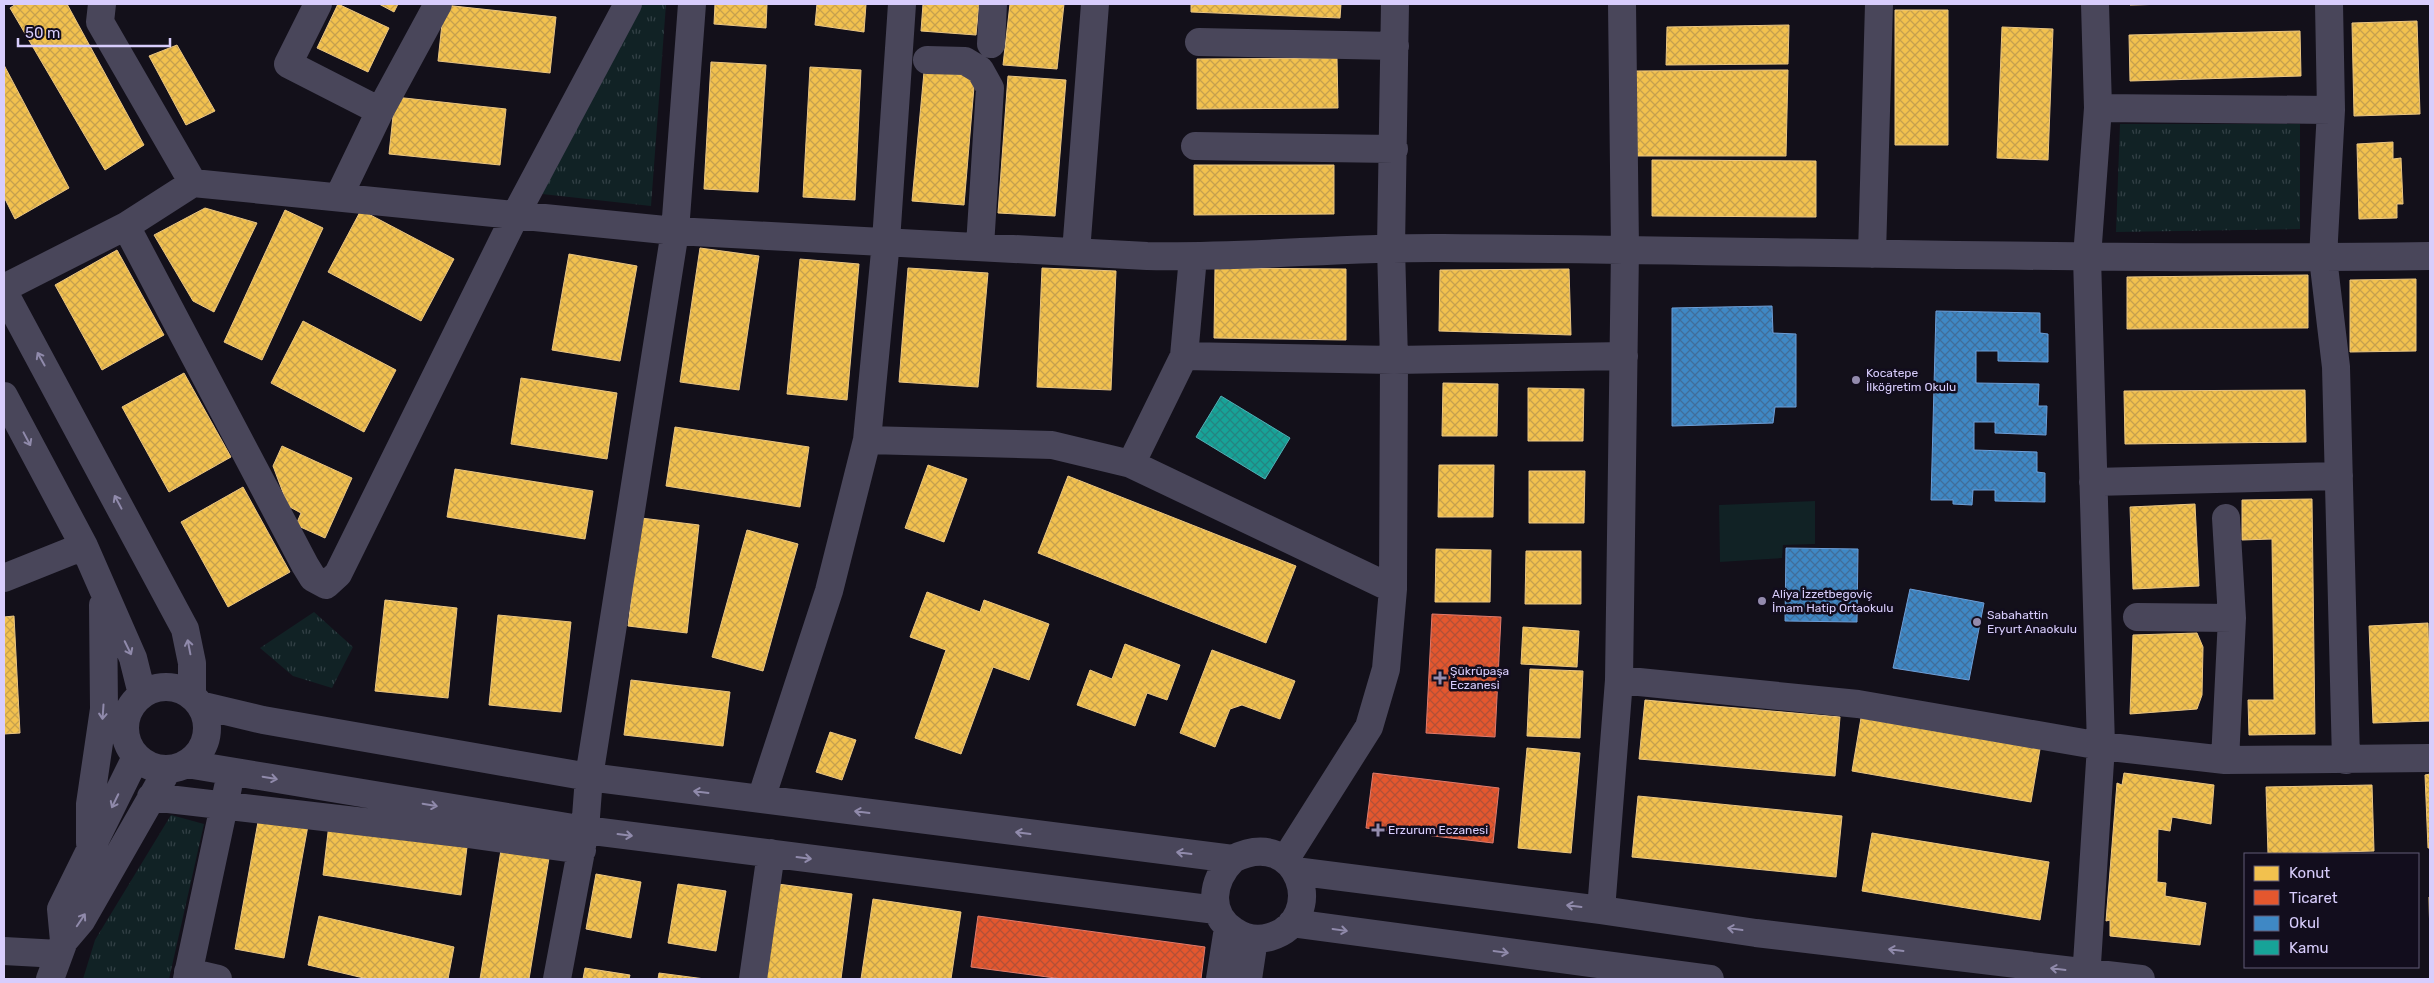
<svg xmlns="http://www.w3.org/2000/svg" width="2434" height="983" font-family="Rubik,sans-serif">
  <defs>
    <pattern id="park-tufts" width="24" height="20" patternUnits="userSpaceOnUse" patternTransform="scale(1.25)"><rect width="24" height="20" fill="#112225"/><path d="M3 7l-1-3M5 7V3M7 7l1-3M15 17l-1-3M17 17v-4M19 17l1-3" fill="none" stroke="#334146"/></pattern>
    <pattern id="homes-cross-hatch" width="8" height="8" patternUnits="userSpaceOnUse" patternTransform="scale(1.25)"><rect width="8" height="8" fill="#f2c14e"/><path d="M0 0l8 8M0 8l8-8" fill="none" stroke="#c6a04e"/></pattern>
    <pattern id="shops-cross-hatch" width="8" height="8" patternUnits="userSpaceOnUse" patternTransform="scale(1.25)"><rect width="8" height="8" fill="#e4572e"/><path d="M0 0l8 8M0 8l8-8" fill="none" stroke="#b35037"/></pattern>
    <pattern id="schools-cross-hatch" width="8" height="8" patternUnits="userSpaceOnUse" patternTransform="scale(1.25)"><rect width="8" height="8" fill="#3f88c5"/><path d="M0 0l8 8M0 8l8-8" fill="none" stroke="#406e9b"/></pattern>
    <pattern id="public-cross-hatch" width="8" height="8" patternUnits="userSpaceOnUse" patternTransform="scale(1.25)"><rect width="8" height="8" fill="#17a398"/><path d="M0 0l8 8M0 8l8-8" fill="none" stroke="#248581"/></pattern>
  </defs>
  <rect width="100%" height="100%" fill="#13101a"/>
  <path fill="#112225" d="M1815,501V544L1783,545L1782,558L1720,562L1719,505Z"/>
  <path fill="url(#park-tufts)" d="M642,4H666L651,206L542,194Z
    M2120,124H2300V229L2116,232Z
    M314,612L353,647L332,688L293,676L260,648Z
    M171,815L204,824L169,979H83L95,940Z"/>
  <path fill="url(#homes-cross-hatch)" stroke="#eac582" d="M16,4H67L144,145L105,170L10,8Z
    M338,4L389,28L368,72L317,48Z
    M379,4H398L394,12Z
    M715,4H767L766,28L714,24Z
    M817,4H866L864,32L815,25Z
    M923,4H979L976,35L921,31Z
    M1010,4H1064L1057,69L1003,65Z
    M1191,4H1341L1340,18L1191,12Z
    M2130,4H2169L2130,5Z
    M444,5L556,17L550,73L438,61Z
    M1895,10H1948V145H1895Z
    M2417,21L2420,114L2354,116L2352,23Z
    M1789,25L1788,64L1666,65L1667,27Z
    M2002,27L2053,29L2048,160L1997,158Z
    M2300,31L2301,76L2130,81L2129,35Z
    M177,45L215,111L186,125L149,56Z
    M1337,58L1338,108L1197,109V59Z
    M711,62L766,65L758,192L704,189Z
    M4,65L69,188L15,219L4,197Z
    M810,67L861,70L855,200L803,197Z
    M1788,70L1786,156H1637L1635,71Z
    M924,72L975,75L964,205L912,201Z
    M1008,76L1066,80L1055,216L998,213Z
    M395,97L506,109L500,165L389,154Z
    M2393,142V159L2401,158L2403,204H2397V218L2359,219L2357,144Z
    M1652,160L1816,161V217L1652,216Z
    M1194,165H1334V214L1194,215Z
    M205,208L257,223L214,312L193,301L154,235Z
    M285,210L323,228L262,360L224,342Z
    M361,210L454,259L421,321L328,272Z
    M700,248L759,256L739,390L680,382Z
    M117,250L164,335L102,370L55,285Z
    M569,254L637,266L620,361L552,350Z
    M800,259L859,264L847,400L787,394Z
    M908,268L988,273L978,387L899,382Z
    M1042,268L1116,271L1111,390L1037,387Z
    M1215,268L1346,269V340L1214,338Z
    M1569,269L1571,335L1439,331L1440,270Z
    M2308,275V328L2127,329V277Z
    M2416,279V351L2350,352V280Z
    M303,321L396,370L364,432L271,383Z
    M184,373L231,457L169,492L122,407Z
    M521,378L617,393L607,459L511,444Z
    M1443,383L1498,384L1497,436H1442Z
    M1528,388L1584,389L1583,441H1528Z
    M2305,390L2306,442L2125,444L2124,391Z
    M675,427L809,447L800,507L666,486Z
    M282,446L352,478L325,538L296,525L301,513L288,506L273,466Z
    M928,465L967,479L944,542L905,528Z
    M1439,465H1494L1493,517H1438Z
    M455,469L593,491L585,539L447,517Z
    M1529,471H1585L1584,523H1529Z
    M1068,476L1296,566L1266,643L1038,553Z
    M243,487L290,572L228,607L181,522Z
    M2312,499L2315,734L2249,735L2248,700H2274L2272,539L2242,540V500Z
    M2195,504L2199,586L2133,589L2130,507Z
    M641,518L699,525L687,633L628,626Z
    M747,530L798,544L763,671L712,657Z
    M1436,549L1491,550L1490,602H1435Z
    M1526,551H1581V604H1525Z
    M927,592L980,612L984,600L1049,624L1029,680L993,667L961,754L915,738L946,650L910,637Z
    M385,600L457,608L448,698L375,691Z
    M498,615L571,622L561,712L489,705Z
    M14,616L20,733L4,734V617Z
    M2428,623L2430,721L2373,723L2369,626Z
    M1523,627L1579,631L1577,667L1521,664Z
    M2197,633L2203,647L2202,695L2197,709L2130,714L2133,635Z
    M1125,644L1180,665L1167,700L1147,693L1135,726L1077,705L1090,670L1112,679Z
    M1212,650L1295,681L1280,719L1242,705L1230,709L1215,747L1180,733Z
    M1530,669L1583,671L1580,738L1527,736Z
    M631,680L730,692L723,746L624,735Z
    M1645,700L1840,717L1835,776L1639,759Z
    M1861,718L2040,749L2031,802L1852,771Z
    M830,732L856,740L842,780L816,772Z
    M1527,748L1580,753L1571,853L1518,848Z
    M2124,773L2214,785L2211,824L2172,817L2170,831L2158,829L2157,882L2166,883L2165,896L2206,903L2200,945L2110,936V920L2106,921L2117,783L2122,785Z
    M2430,774V848H2428L2425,775Z
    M2372,785L2374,851L2268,854L2266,787Z
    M1638,796L1842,816L1836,877L1632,857Z
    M260,811L309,820L284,958L235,949Z
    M329,824L467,847L461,895L323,875Z
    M1872,833L2049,862L2040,920L1862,891Z
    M501,850L549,858L529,979H480Z
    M596,874L641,882L631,938L586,929Z
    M678,884L726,891L716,951L668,943Z
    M778,884L852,894L841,979H766Z
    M2429,897H2430V941Z
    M873,899L961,912L951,979H861Z
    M319,916L454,947L448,979H368L308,965Z
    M585,968L630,975L629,979H583Z
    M659,973L705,979H658Z"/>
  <path fill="url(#shops-cross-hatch)" stroke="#e07a6c" d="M1432,614L1501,617L1495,737L1426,733Z
    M1373,773L1499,788L1493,843L1366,828Z
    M978,916L1205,947L1201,979H1063L971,967Z"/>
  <path fill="url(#schools-cross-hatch)" stroke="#6d9dd6" d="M1772,306L1773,333L1796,334V407H1775L1773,423L1672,426V308Z
    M1936,311L2040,313V333L2048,334V362L1998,361V351H1976V383L2039,384L2038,406H2047L2046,435L1995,433V422H1974V450L2037,452V472L2045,473V502L1995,501V490H1973L1972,505L1953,504V500H1931Z
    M1786,548L1858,549L1857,622L1785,621Z
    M1910,589L1984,603L1969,680L1893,668Z"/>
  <path fill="url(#public-cross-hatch)" stroke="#51b0b6" d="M1221,396L1290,438L1265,479L1196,437Z"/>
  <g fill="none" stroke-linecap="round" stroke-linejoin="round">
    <path stroke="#49465a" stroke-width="28" d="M102,4L100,22L193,183
      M318,4L288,64L380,111
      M2329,4L2331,110L2323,258L2336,367L2346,760
      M1199,42L1395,46
      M991,44L993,4
      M927,60L965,61L980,70L990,88L980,246
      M2098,108L2331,110
      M1195,146L1394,149
      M339,196L380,111L438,4
      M126,226L305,565L313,578L326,585L338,574L515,216L628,4
      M1076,252L1095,4
      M1872,254L1879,4
      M4,288L126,226L193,183L675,231L1147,256C1246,258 1344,247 1443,248C1772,250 2101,261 2430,256
      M4,292L185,629L192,663V696
      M1184,356L1193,257
      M4,396L84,546L133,658L142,694
      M867,440L1052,445L1131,464L1393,589
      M1131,464L1184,356L1394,360L1624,356
      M2093,482L2339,476
      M4,578L84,546
      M2137,617L2232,618
      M1619,680L1858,704L2101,746L2225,760L2430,758
      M125 728a41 41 0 1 1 82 0a41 41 0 1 1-82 0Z
      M200,705L263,720L589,777L1233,859C1300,825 1329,920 1270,937C1257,941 1244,938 1234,931C1206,913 1212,880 1233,859
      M136,757L61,909L64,941L81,921L168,769
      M2225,760L2232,618L2226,518
      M187,764L585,830L1216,910
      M151,797L468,834L582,850
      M761,799L829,591L867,440L886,241L902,4
      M90,843V804L104,709L103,605
      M1285,860L1369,727L1386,669L1393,589L1394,360L1391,247L1395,4
      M1295,871L1601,910L1756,933L2141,979
      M1601,910L1619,680L1625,249L1622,4
      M1292,923L1710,979
      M4,951L59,954
      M188,972L218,979
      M50,979L64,941
      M187,979L228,787
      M557,979L585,830L589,777L675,231L692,4
      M753,979L771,853
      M1220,979L1228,928
      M1248,979L1254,939
      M2086,979L2101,746L2087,257L2098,108L2095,4"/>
  </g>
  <defs><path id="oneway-shaft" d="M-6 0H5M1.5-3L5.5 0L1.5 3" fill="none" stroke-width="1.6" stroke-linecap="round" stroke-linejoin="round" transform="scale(1.25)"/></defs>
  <g stroke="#908aab">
    <use href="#oneway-shaft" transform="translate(41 359) rotate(-119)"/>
    <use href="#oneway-shaft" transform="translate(27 439) rotate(62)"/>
    <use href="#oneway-shaft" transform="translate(118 502) rotate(-118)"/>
    <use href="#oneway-shaft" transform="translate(189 647) rotate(-101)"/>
    <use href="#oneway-shaft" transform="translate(128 648) rotate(64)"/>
    <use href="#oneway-shaft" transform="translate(103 712) rotate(94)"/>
    <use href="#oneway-shaft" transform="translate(270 778) rotate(10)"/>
    <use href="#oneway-shaft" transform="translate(701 792) rotate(-173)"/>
    <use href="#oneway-shaft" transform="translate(115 801) rotate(116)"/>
    <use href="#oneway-shaft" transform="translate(430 805) rotate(10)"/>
    <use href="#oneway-shaft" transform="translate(862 812) rotate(-173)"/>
    <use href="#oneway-shaft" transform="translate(1023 833) rotate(-173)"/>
    <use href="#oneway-shaft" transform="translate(625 835) rotate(7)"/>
    <use href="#oneway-shaft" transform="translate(1184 853) rotate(-173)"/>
    <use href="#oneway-shaft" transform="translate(804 858) rotate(7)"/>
    <use href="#oneway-shaft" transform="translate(1574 906) rotate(-173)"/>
    <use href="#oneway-shaft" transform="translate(81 920) rotate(-56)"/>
    <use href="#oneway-shaft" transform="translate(1735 929) rotate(-172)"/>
    <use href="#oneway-shaft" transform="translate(1340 930) rotate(8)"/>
    <use href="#oneway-shaft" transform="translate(1896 950) rotate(-173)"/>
    <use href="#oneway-shaft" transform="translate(1501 952) rotate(8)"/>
    <use href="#oneway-shaft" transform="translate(2058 969) rotate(-173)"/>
  </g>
  <g fill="#938bad" stroke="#120d1d" stroke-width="2">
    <circle cx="1856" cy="380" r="5"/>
    <circle cx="1762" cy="601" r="5"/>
    <circle cx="1977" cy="622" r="5"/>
    <path d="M1437.5 670.5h5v5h5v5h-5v5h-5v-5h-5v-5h5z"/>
    <path d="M1375.5 822.5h5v5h5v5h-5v5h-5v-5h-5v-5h5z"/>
  </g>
  <g text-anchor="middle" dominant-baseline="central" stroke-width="5" stroke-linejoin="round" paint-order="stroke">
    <g font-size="12" fill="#d8cdfc" stroke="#120d1d" text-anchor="start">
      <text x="1866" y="373">Kocatepe<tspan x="1866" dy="14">İlköğretim Okulu</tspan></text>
      <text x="1772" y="594">Aliya İzzetbegoviç<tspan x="1772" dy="14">İmam Hatip Ortaokulu</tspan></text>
      <text x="1987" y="615">Sabahattin<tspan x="1987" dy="14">Eryurt Anaokulu</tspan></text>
      <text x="1450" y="671">Şükrüpaşa<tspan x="1450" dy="14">Eczanesi</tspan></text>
      <text x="1388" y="830">Erzurum Eczanesi</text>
    </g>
  </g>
  <rect width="2434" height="983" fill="none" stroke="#d8cdfc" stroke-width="10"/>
  <rect x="2244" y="853" width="175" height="115" fill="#120d1d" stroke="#615a76"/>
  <rect x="2254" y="866" width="25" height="15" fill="#f2c14e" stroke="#615a76"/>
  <text x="2289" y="878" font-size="15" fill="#d8cdfc">Konut</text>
  <rect x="2254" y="890" width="25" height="15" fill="#e4572e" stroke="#615a76"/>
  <text x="2289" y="903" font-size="15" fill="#d8cdfc">Ticaret</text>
  <rect x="2254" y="916" width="25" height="15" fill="#3f88c5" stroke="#615a76"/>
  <text x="2289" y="928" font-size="15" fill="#d8cdfc">Okul</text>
  <rect x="2254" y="940" width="25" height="15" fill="#17a398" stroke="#615a76"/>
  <text x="2289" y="953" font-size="15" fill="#d8cdfc">Kamu</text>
  <path d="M18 38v8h152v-8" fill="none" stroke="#d8cdfc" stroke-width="2.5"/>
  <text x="25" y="38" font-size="15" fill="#d8cdfc" stroke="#120d1d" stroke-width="4" paint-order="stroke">50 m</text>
</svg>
